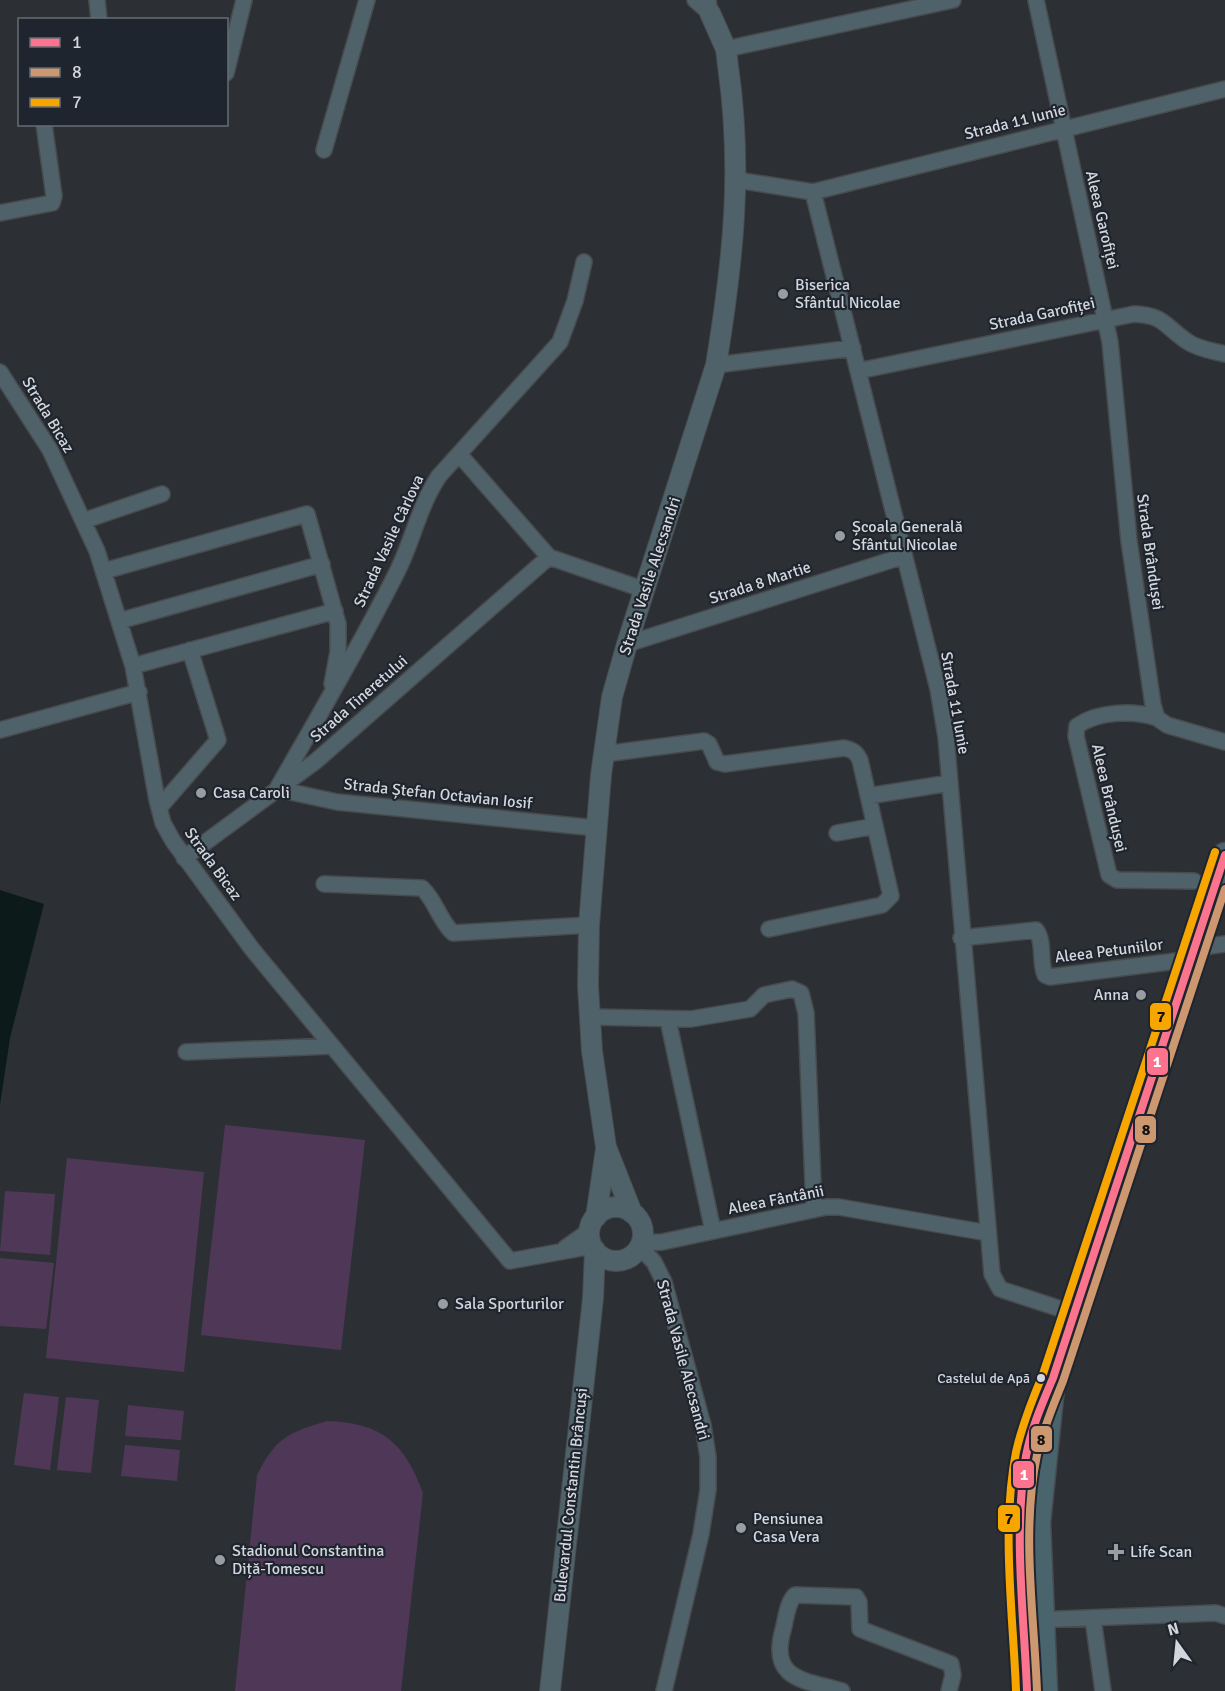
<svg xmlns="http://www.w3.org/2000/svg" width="1225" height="1691" font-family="Signika,sans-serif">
  <rect width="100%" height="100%" fill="#2c3034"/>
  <path fill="#4f3857" d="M225,1125L365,1140L341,1350L201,1335Z
    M67,1158L204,1172L184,1372L46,1358Z
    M5,1191L55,1194L50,1255L0,1251Z
    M0,1258L54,1263L46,1329L0,1326Z
    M24,1393L59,1397L50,1470L14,1465Z
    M66,1397L99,1400L91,1473L57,1470Z
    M128,1405L184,1411L181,1440L125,1436Z
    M327,1421C382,1423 404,1442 423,1493L401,1691H235L257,1475C276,1438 287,1433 327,1421Z
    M125,1445L180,1450L177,1481L121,1476Z"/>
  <path fill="#0c1a1a" d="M0,890L44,904L10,1038L0,1105Z"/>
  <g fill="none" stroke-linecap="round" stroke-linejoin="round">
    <defs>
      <path id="minor" d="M97,0L99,20
        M695,0L710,13L708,0
        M1036,0L1110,342L1129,541L1153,705L1157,718L1167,725L1225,742
        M726,49L953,0
        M226,73L244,0
        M324,150L367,0
        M737,180L813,192L1225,89
        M813,192L938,689L946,737L992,1274L1000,1289L1073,1313
        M0,213L52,203L54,196L44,124
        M584,262L575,301L560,342L439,476C419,506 413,540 397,572C360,646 318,717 277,789L337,802L596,828
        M716,365L853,348
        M858,371L1134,314C1165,315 1165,327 1188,342C1198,349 1213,351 1225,354
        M0,372L50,450L97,551L133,666L157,800L163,823L173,841L252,949L510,1261L592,1246
        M459,454L549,557L645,590
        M83,521L162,494
        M104,571L307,514L338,624V652L332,684
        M119,621L322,564
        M627,644L904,556
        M133,666L335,611
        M1157,718C1134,710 1098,711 1077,726L1076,736L1109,875L1117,880L1194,881
        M0,730L139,692
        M604,754L704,741L709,744L717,762L725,764L844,748C853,750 856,752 860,760L875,826L837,833
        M868,796L950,783
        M159,808L218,740L190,650
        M184,858L316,761L549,557
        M324,884L422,888C436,901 439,920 453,933L589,925
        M769,929L882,905L891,896L875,826
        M961,938L1036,930C1045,942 1039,961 1045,975L1050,977L1192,959
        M1196,948L1225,944
        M590,1017L691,1019L750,1009L764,995L792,989L801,993L806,1013L814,1209
        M668,1020L713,1231
        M186,1052L331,1046
        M642,1243L662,1242L826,1207H839L988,1233
        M640,1247L654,1262L664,1282L703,1425L708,1457V1490L701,1534L664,1691
        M565,1248L589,1231
        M1093,1619L1103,1691
        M1034,1620L1216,1613L1225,1616
        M842,1691C804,1680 769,1680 783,1630C786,1619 787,1603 795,1595L856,1597L859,1602L860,1629L951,1664L953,1675L949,1691"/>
      <path id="tertiary" d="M589 1234a27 27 0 1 1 54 0a27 27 0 1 1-54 0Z
        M632,1213L606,1147L592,1051L588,986L589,925L601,775L612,697L627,644L716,365C733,261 743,171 728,66L726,49L710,13
        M596,1217L606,1149
        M550,1691L593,1298L595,1250"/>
      <path id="primary" d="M1027,1691C1025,1597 1004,1500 1038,1410
        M1045,1691L1038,1522L1053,1378L1225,855"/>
    </defs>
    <use href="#minor" stroke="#484b4e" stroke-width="18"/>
    <use href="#tertiary" stroke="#484b4e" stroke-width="22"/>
    <use href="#primary" stroke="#484b4e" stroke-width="27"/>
    <use href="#minor" stroke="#506269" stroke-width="15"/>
    <use href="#tertiary" stroke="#506269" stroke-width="20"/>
    <use href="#primary" stroke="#49646d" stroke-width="24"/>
    <defs>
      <path id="bus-1" d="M1027,1691C1024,1613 1013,1534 1026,1456C1031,1429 1042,1404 1053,1378L1225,855"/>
      <path id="bus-2" d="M1037,1691C1034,1614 1021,1531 1037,1455C1043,1429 1053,1406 1063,1381L1225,889"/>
      <path id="bus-3" d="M1016,1691C1013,1612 1001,1530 1016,1452C1022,1425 1032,1400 1043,1374L1215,852"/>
    </defs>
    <use href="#bus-1" stroke="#1f252e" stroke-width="12"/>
    <use href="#bus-2" stroke="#1f252e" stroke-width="12"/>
    <use href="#bus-3" stroke="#1f252e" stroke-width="12"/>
    <use href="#bus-1" stroke="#fc738d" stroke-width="8"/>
    <use href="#bus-2" stroke="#cd976f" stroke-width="8"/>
    <use href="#bus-3" stroke="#f7a600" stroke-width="8"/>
  </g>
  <g fill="#999da2" stroke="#1f252e" stroke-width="2">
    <circle cx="783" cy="294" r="6"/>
    <circle cx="840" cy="536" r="6"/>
    <circle cx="201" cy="793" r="6"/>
    <circle cx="1141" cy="995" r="6"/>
    <circle cx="443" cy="1304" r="6"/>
    <circle cx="741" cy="1528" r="6"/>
    <path d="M1113 1543h6v6h6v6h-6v6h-6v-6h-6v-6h6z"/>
    <circle cx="220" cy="1560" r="6"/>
  </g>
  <circle fill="#d3d7dd" stroke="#1f252e" stroke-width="2" cx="1041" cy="1378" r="5"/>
  <g text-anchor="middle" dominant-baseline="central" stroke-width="4.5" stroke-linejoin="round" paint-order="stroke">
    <g font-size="14" fill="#d3d7dd" stroke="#1f252e" text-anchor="end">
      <text x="1030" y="1378">Castelul de Apă</text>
    </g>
    <g font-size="16" fill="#d3d7dd" stroke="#1f252e">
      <text transform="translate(1015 122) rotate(-14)">Strada 11 Iunie</text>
      <text transform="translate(1102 220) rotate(77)">Aleea Garofiței</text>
      <text transform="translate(1042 314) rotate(-12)">Strada Garofiței</text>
      <text transform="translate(48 415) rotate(59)">Strada Bicaz</text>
      <text transform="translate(389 541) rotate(-65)">Strada Vasile Cârlova</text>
      <text transform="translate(1150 552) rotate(82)">Strada Brândușei</text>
      <text transform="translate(650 576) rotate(-72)">Strada Vasile Alecsandri</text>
      <text transform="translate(760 583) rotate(-18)">Strada 8 Martie</text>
      <text transform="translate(359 699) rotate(-41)">Strada Tineretului</text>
      <text transform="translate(955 703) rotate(80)">Strada 11 Iunie</text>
      <text transform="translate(438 794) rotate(6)">Strada Ștefan Octavian Iosif</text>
      <text transform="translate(1109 798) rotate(77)">Aleea Brândușei</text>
      <text transform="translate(213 864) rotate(54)">Strada Bicaz</text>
      <text transform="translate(1109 951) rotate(-7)">Aleea Petuniilor</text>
      <text transform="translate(776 1200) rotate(-11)">Aleea Fântânii</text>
      <text transform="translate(683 1360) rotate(75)">Strada Vasile Alecsandri</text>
      <text transform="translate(571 1495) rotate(-84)">Bulevardul Constantin Brâncuși</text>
    </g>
    <g font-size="16" fill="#d3d7dd" stroke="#1f252e" text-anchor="start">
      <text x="795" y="285">Biserica<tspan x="795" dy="18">Sfântul Nicolae</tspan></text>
      <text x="852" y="527">Școala Generală<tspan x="852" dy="18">Sfântul Nicolae</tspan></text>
      <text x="213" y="793">Casa Caroli</text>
      <text x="1129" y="995" text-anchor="end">Anna</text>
      <text x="455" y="1304">Sala Sporturilor</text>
      <text x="753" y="1519">Pensiunea<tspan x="753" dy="18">Casa Vera</tspan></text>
      <text x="232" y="1551">Stadionul Constantina<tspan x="232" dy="18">Diță-Tomescu</tspan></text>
      <text x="1130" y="1552">Life Scan</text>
    </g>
  </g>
  <g stroke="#1f252e" stroke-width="2">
    <rect x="1149" y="1002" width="23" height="29" rx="6" fill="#f7a600"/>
    <rect x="1146" y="1047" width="23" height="29" rx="6" fill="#fc738d"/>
    <rect x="1134" y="1115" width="23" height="29" rx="6" fill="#cd976f"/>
    <rect x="1030" y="1425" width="23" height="28" rx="6" fill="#cd976f"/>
    <rect x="1012" y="1460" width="23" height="29" rx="6" fill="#fc738d"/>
    <rect x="997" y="1504" width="24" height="29" rx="6" fill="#f7a600"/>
  </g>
  <g font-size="16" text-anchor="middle" font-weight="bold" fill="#fff">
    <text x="1157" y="1067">1</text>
    <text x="1024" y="1480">1</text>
  </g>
  <g font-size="16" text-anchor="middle" font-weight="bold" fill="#111">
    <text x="1161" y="1022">7</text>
    <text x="1146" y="1135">8</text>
    <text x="1041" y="1445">8</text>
    <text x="1009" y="1524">7</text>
  </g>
  <rect x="18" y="18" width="210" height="108" fill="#1f252e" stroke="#676c74" stroke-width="1.5"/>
  <rect x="30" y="38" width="30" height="9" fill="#fc738d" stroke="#676c74" stroke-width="1.5"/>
  <text x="72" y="48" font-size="18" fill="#d3d7dd">1</text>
  <rect x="30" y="68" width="30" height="9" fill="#cd976f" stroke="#676c74" stroke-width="1.5"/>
  <text x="72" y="78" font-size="18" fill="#d3d7dd">8</text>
  <rect x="30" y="98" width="30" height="9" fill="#f7a600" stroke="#676c74" stroke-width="1.5"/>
  <text x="72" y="108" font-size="18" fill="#d3d7dd">7</text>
  <g transform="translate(1177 1643) rotate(345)" stroke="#1f252e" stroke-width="4.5" paint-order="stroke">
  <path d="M0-4.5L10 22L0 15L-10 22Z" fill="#d3d7dd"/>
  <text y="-9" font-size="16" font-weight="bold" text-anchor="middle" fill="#d3d7dd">N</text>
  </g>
</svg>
